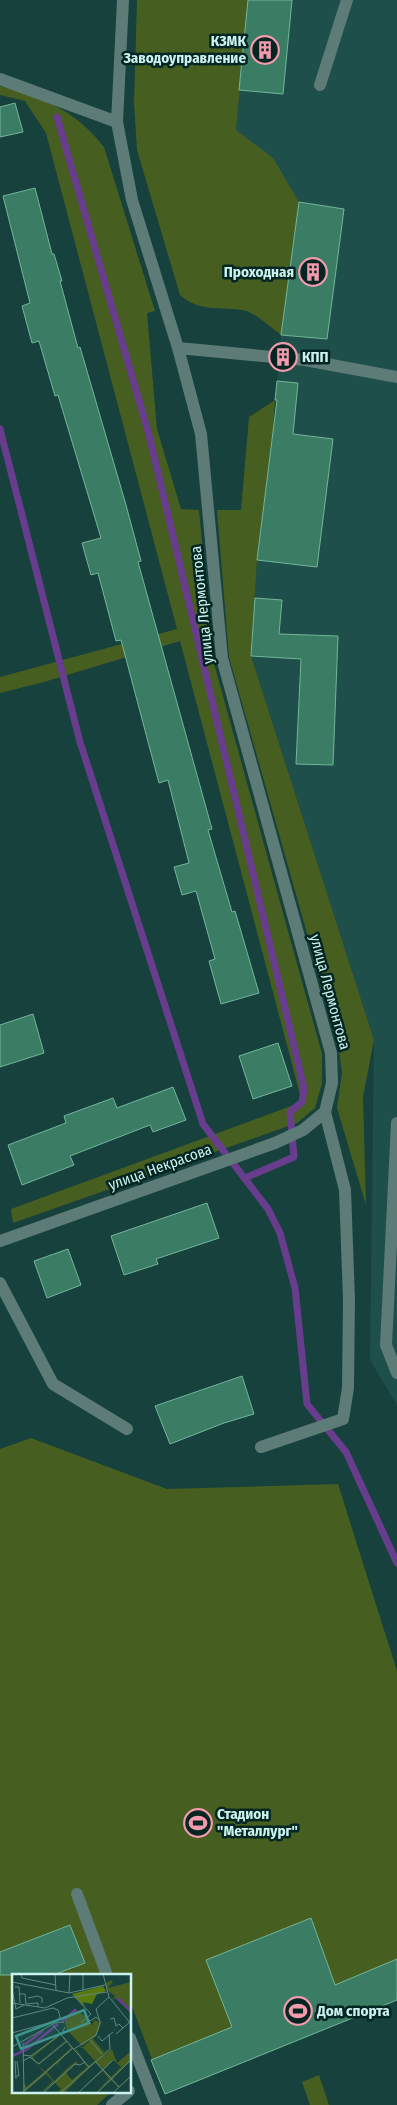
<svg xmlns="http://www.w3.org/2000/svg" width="397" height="2105" font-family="'Fira Sans Condensed',sans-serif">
  <rect width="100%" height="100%" fill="#16413d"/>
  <path fill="#1f4f4b" d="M248,0H397V1405L370,1360L374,1040L251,656L257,560L273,432L281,335L236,130Z"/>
  <path fill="#475e21" d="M137,0H248L236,130L273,158L299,202L281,335C273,329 256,314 246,311C221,305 202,314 180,295L137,150L134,103Z
    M0,86C43,97 76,111 104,147L155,311L147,313L157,429L181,509L199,510L213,660L322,1054V1083L315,1108L297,1123L13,1223L11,1209L302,1102L180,641L44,682L0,693V677L177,629L46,133L25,101L0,95Z
    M275,400L273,432L257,560L251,656L374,1040L363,1097L366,1205L337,1108L342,1073L338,1043L229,657L217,510H241L249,417Z
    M31,1438L167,1489L338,1484L397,1671V2000L165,2094L130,2001V1975H14V2091H112L97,2105H0V1449Z
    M319,2075L329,2105H310L302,2082Z"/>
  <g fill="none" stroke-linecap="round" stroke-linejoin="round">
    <path stroke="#693d8e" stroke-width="7" d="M57,117L149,435L304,1088L302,1102L290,1112L294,1157L245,1178
      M0,429L80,742L203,1124L268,1209L280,1233L295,1288L307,1404L346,1452L397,1563"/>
  </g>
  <path fill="#3a7d64" stroke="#73b69b" d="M248,0H292L283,94L239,90Z
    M15,103L23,132L0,137V107Z
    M35,188L52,254H54L62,281H60L78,348L80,347L126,505L141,561L138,562L212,829L208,830L232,912L235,911L259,993L221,1004L209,961L215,959L196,891L182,895L174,867L189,863L168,780L159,783L121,640L116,641L98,573L91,575L82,543L101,538L58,395L55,396L39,341L32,343L22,306L30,303L3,196Z
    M299,202L344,209L327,339L281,335Z
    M277,381L298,383L293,434L333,439L317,567L257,560L277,400H275Z
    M255,598L282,600L279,634L338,636L333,765L296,764L301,659L251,656Z
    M33,1014L44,1053L0,1067V1025Z
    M278,1043L292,1086L253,1099L239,1056Z
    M173,1087L186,1120L153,1132L150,1125L70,1156L74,1165L22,1185L8,1145L66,1123L64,1116L113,1098L117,1108Z
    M207,1203L219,1238L156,1259L158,1264L124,1275L111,1236Z
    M68,1249L81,1285L47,1298L34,1261Z
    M242,1376L254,1414L224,1423L170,1444L155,1406Z
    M311,1918L335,1985L397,1959V2000L165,2094L151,2060L232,2027L206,1960Z
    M70,1925L85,1963L53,1975H0V1952Z"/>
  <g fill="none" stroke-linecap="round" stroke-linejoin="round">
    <path stroke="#5d7b77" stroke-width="12" d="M123,0L117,122L132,200L178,348L201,434L222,658L331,1053L332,1083L325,1112L345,1190L349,1300L348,1388L343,1419L261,1447
      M0,79L117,122
      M320,85L347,0
      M178,348L305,360L397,377
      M397,1123L386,1345L397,1373
      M0,1241L275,1143L303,1130L325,1112
      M0,1283L53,1384L127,1429
      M77,1894L107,1975
      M130,2038L156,2105
      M112,2105L129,2091"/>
  </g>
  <defs>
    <symbol id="building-ring" viewBox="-11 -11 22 22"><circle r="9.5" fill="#032623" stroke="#f39aac" stroke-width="1.5"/><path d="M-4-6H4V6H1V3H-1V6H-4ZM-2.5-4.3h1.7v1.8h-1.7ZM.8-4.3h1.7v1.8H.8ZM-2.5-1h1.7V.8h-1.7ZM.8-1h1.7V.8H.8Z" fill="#f39aac"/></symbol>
    <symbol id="stadium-ring" viewBox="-11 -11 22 22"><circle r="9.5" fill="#032623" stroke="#f39aac" stroke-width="1.5"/><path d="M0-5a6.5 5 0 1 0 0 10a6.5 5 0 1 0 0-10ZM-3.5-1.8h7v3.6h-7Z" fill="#f39aac"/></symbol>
  </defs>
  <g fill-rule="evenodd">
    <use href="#building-ring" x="249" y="34" width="32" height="32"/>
    <use href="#building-ring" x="297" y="256" width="32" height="32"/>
    <use href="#building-ring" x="267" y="341" width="32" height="32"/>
    <use href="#stadium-ring" x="182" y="1807" width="32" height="32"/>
    <use href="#stadium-ring" x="282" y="1995" width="32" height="32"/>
  </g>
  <g text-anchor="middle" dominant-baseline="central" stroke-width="5" stroke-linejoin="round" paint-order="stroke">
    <g font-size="15" font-weight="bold" fill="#ccf2ed" stroke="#032623" text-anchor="start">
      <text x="246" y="41" text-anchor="end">КЗМК<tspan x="246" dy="17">Заводоуправление</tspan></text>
      <text x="294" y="272" text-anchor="end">Проходная</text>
      <text x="302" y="357">КПП</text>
      <text x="217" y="1814">Стадион<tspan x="217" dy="17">"Металлург"</tspan></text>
      <text x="317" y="2011">Дом спорта</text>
    </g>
    <g font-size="15" fill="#ccf2ed" stroke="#032623">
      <text transform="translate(202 605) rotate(-96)">улица Лермонтова</text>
      <text transform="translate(330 992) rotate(75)">улица Лермонтова</text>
      <text transform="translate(160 1167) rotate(-20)">улица Некрасова</text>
    </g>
  </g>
  <g transform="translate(12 1974)">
    <rect width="119" height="119" fill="#16413d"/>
    <path d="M99,6L101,8L95,14L119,8V40L104,24L100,26L103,22L96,17L93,10ZM64,36L74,43L72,46H77L80,51L82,46L87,48L84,44L87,47L84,61L86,52L88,48L90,47L85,61L81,65L92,78L97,74L86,85L100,75L105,89L119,77V86L100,105L104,110L107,112L119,101L100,119L106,113L99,106L83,119L97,105L91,97L65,119L90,96L83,88L52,119H45L49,115L43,109L28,119L41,107L34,100L11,119L12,109L14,113L32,98L18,83L48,60L61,74L45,90L52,97L64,87L68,91L65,89L54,99L60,106L75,93L64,77V75L76,92L83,87L71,74H66L71,73L81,64L70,72L55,56L52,45ZM49,61L53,67L25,90L21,83ZM54,67L59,74L33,97L25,91ZM101,86L109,93L99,103L84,88L92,95ZM44,90L52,97L42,107L35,98Z" fill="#475e21" fill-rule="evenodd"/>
    <path d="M91,12L94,17L85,20L80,30L71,28L73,33L60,20Z" fill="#597a0f"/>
    <path fill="none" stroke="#693d8e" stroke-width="2.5" d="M105,24L119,37M50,48L64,35M12,71L31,57M0,82L14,76L46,50"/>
    <path fill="none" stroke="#5f8883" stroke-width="1" d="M9,0L10,4L44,11M43,0L44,17M91,0L97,23L119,50M0,8L57,19L93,11M3,13H7L8,29M0,15L4,35L12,31M71,17V0M57,19L58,0M8,20H13L14,30L26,29V33M63,23L79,40L69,49M16,24L26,22L30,24V29M0,29L33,34L55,24L95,18M0,44L41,34L46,36L48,42L47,46L0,59M74,44L78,47L84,43L88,47M98,45L102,44L104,52L107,50L111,54M40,50L77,93M104,60L118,48M86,62L90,67L101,58M78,66L90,80M11,69L12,117M0,73L43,49L52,48M62,75L84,61L88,48L84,35L97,23M11,81L19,82L50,59L53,53M3,87L4,105M11,87L18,83L27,90L55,67M83,87L107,113M4,102H7L5,87M10,119L61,74M31,119L63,90L68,91L73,88M48,119L98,75L97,60M66,119L101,86M85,119L119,86M101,119L119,102"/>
    <path fill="#3e958e" fill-opacity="0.15" stroke="#3e958e" stroke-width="2.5" d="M72,36L77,49L9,75L4,62Z"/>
    <rect width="119" height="119" fill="none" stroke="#ccf2ed" stroke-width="2.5"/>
  </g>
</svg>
